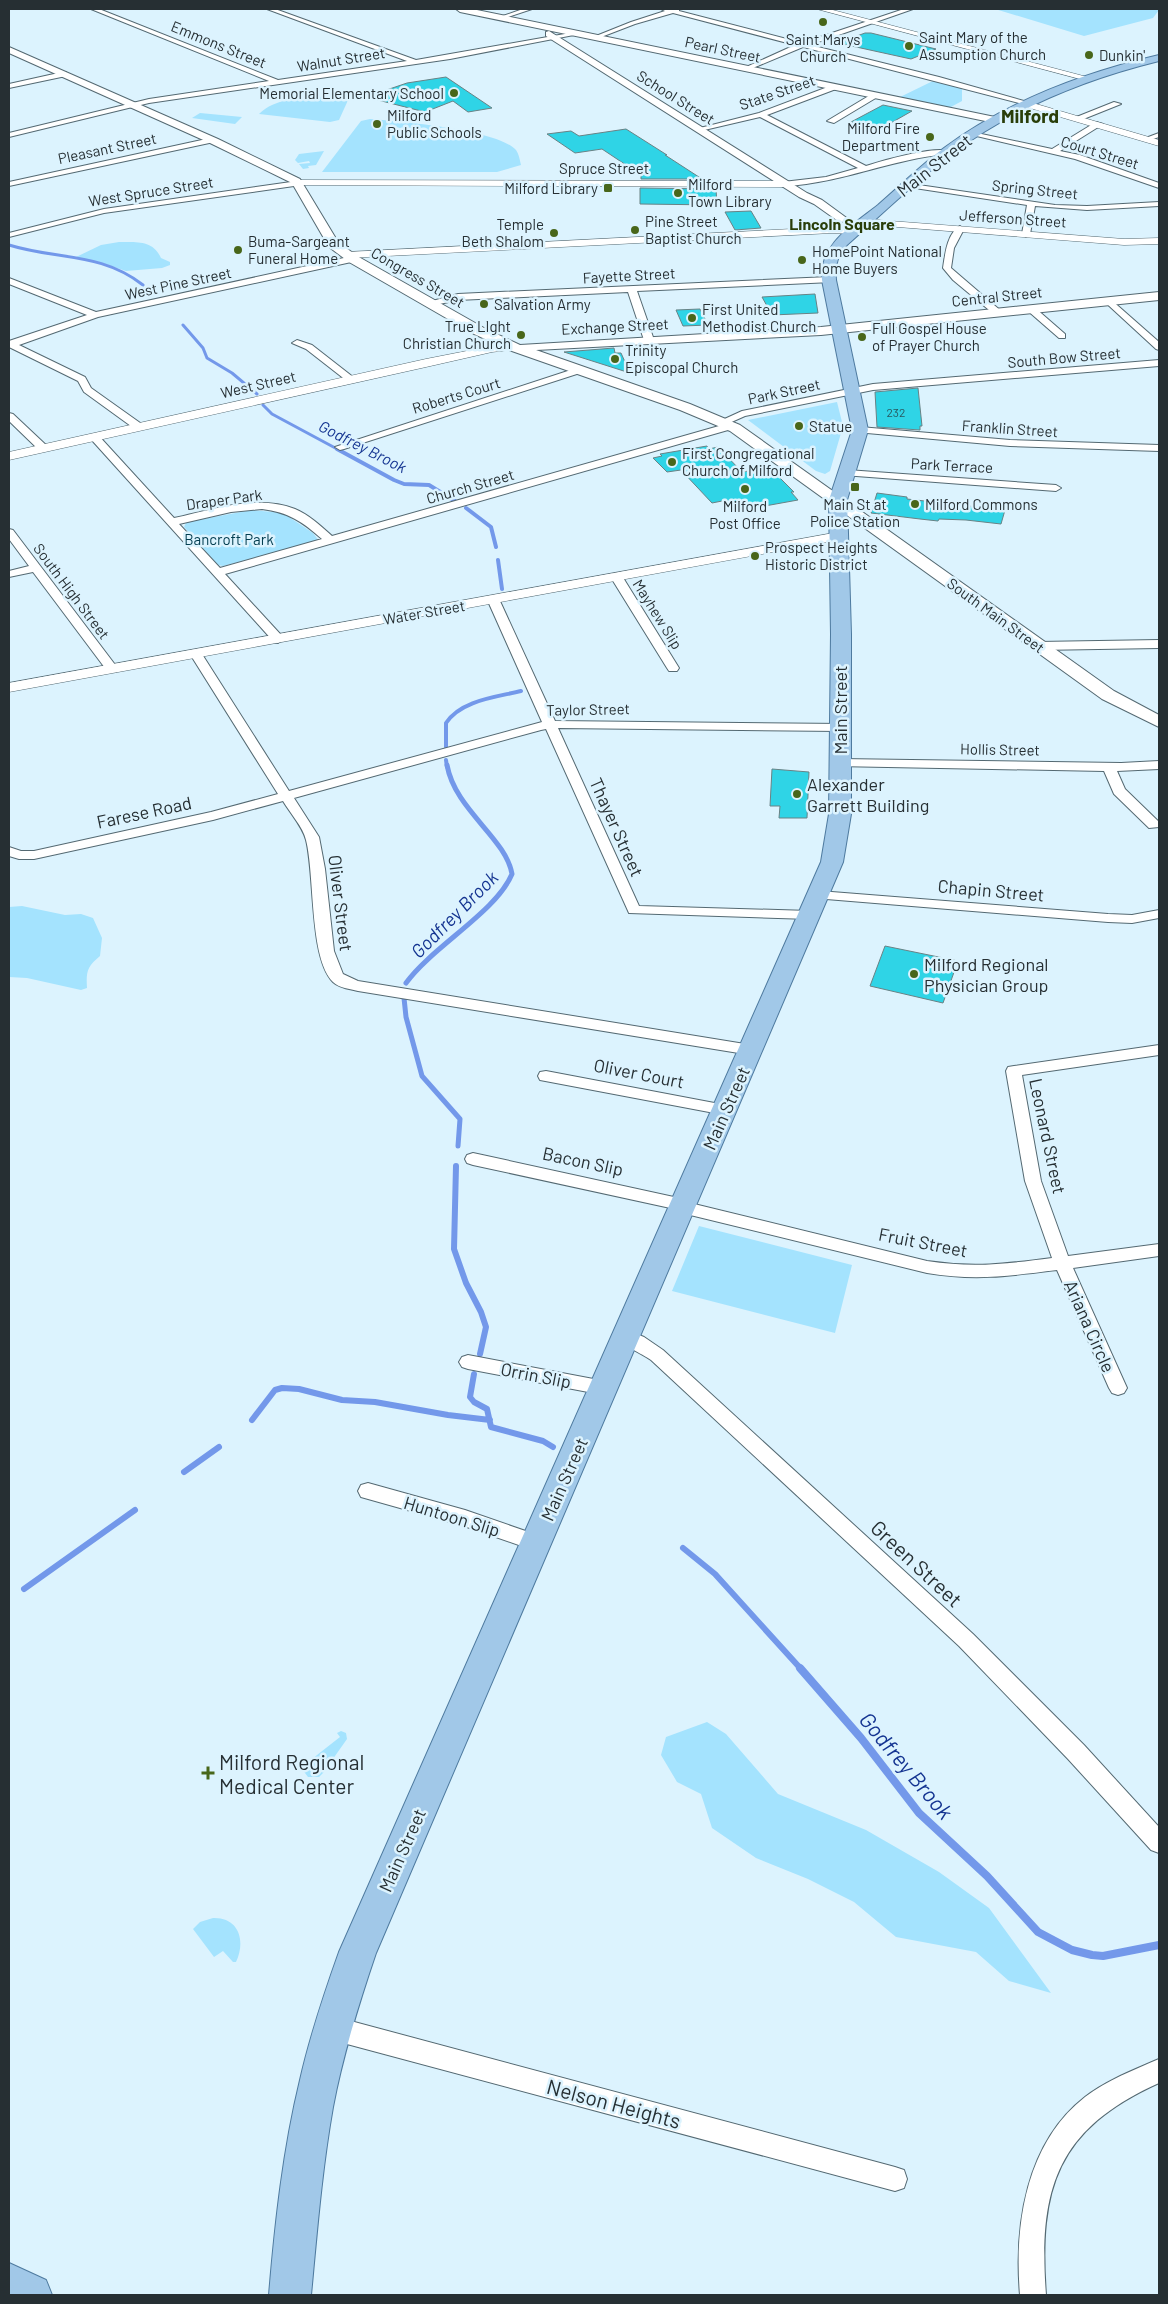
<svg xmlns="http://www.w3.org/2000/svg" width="1168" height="2304" font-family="Barlow,sans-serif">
  <rect width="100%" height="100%" fill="#dcf3fe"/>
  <path fill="#a4e3fe" d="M995,9H1159V10L1153,18L1084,36Z
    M937,79L962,87V101L949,108L898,98Z
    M322,97L349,98L339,120L330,122L259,114C275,98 301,98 322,97Z
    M200,113L242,117L235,124L192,118Z
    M370,119C398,121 499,130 516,150C519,154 520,161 521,165L497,172H322L361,121Z
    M324,151L316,165L308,166L309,168L303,169L299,164L310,163L309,161L298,163L295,160L299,154Z
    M119,242C137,242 153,240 161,258L170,262V265L162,268L126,271L99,262L74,258L101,245Z
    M837,402L844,430L841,433L830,471L825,474L816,471L748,420Z
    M252,510L283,513L313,533L319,541L223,566L218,565L184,527L186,523L192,521Z
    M22,906L65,915L81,914L93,918L102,938L100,956C87,967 86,971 87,988L81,990L27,978L9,977V907Z
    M699,1226L852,1265L835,1333L672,1291Z
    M707,1722L726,1734L778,1794L866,1830L939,1872L989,1908L1051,1993L1009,1981L976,1952L896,1937L854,1902L808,1879L756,1858L712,1828L701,1794L677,1782L661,1755L666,1737Z
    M341,1731L346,1733L347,1739L323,1773L319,1777H308L302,1769L300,1763L303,1766L340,1737L337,1733Z
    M213,1918C239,1917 246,1941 236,1962H233L223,1951L214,1957L193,1929L200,1922Z"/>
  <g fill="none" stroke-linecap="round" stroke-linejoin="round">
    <path stroke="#7398ea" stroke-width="3" d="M9,245C57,260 101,252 143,285
      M183,325L203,348L207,358L232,373L257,394
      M263,405L272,414L339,450"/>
    <path stroke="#7398ea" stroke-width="4" d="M337,449L394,480L404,484L429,485L455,501
      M466,508L491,527L496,547
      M498,560L502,589
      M446,747V723C461,700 497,697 521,691
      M446,760L447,767"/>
    <path stroke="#7398ea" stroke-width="5" d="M406,983C433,946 496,912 512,874C506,838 455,810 447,765
      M404,998L406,1017L422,1076L460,1119L458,1146"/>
    <path stroke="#7398ea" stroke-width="6" d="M456,1166L454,1249L466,1283L481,1312L486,1327L480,1354
      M474,1374L470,1397L474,1402L487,1409L491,1427L543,1441L553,1447
      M252,1420L275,1390L282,1388L299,1389L342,1400L375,1402L448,1415L490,1420
      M184,1472L219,1447
      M683,1548L715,1574L801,1669
      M24,1589L135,1510"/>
    <path stroke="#7398ea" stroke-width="8" d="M800,1668L861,1738L919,1813L987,1876L1038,1932L1072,1950L1092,1955L1103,1956L1159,1945"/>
  </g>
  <path fill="#2fd4e6" stroke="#698285" d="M865,33H871L936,49L911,59L838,43Z
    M446,77L492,108L468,112L453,101L425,112L366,97L407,83Z
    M883,105L912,111L882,128L851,122Z
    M626,129L667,155H665L702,179H641V175L602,149L575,153L547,134L571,131L579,136Z
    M640,188L716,189L717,205L640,204Z
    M751,211L761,228L735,230L725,212Z
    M815,294L818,313L772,315L762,297Z
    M700,309L708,325L683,326L676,310Z
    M614,348L615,353H621L630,373L564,352Z
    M918,388L922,426H920V430L877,427L875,392Z
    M707,446L709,449L718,447L742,472L766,468L772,473L774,472L794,492H791L798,500L737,511L727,500L712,503L681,470L667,472L653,458L662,456L660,454Z
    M877,493L907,497V499L1005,510L1001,524L966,520L939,519L938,521L920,519L871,513Z
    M772,769L809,772L807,818H779L780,806H770Z
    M885,946L958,961L943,1003L870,986Z"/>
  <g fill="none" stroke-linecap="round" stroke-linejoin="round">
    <defs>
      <path id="minor" d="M91,9H99L278,80L407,61L267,9H275L416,60L576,32L579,34L450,59L149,103L9,137V133L149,99L269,81Z
        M523,9H532L502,19L497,18Z
        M661,9H679V11L802,43L904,9H913L810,45L939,77L1031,103L1027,105L803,47L748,70H744V68L795,45L673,13L635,24L596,39L591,38L631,22L665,11Z
        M63,72H66V76L9,88V84Z
        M833,85L837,87L836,89L767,115L866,166C881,161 939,144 951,152L947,154C892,159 841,183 786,186H783V182L826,177L858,168L760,117L700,131L696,129L759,113Z
        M872,94L879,96L834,123L827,121Z
        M1114,102L1121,104L1081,120L1074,118Z
        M1096,122L1103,124L1060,151L1080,155L1159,183V188L1075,159L968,134L972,132L1052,149Z
        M1159,133V137L1147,141L1143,139Z
        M211,138L215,140L214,142L9,186V182Z
        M298,181L302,183L301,185L104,213L9,237V233L104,209Z
        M905,183L1055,205L1087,206L1159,202V206L1087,210L1035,206L1030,234L1026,237L1022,234L1027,205L908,187H905Z
        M960,226L964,229L954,248L951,268L1001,311V315H995L953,280L943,268C945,255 947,233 960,226Z
        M353,256L356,257V261L98,317L19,345L85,377L91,388L143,425V429H135L84,392L78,381L9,347V341L87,315L9,284V278L96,312Z
        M829,277L833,280L832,282L637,291L654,340L649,343L644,340L628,292L458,300L430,306L425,303L458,294Z
        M1109,298L1159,342V350L1156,349L1106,303V299Z
        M1028,307H1034L1065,334V338H1059L1028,311Z
        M297,340L312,345L353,377V381H347L306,349L292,343Z
        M1159,360V366L873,390L745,416L727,424H735V428L225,574L282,636L284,639L278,643L274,642L89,437L90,435H98L174,518C212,510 256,494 295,509C309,515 321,526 332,536L726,424H719L718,422L742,411L873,384ZM262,509C288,512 303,522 322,539L220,568L179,524L231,512Z
        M580,367L583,368V372L344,449L340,450L335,447Z
        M9,413L13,414L47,446V450H39L9,421Z
        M860,427L1010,440L1159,445V451L1010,446L856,432L855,430Z
        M847,470L1056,485L1061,488L1056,491L843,475V471Z
        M9,529L13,530L116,666L118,669L116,672H108L33,572L9,577V571L29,566L9,539Z
        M616,573L622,576L679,668L677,671H669L667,668L610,576Z
        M493,596L499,599L555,721L844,724L846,727L844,730L840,731L558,728L639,906L810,911L817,915L810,919L629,913L546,729L541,730L294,798L319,837L325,869L334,951L343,974L358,981L751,1045L756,1046L759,1050L756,1054L751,1055L358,991C350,989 339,988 333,982C309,958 315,875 306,840C303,827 290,813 283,801L213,820L34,859H19L9,856V847L21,851H34L211,812L278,794L190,654L192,651H200L289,791L542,722L487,599Z
        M1159,640V648L1038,650L1032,646L1038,642Z
        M840,759L1121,763L1159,761V769L1117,771L1125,789L1159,822V827L1149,828L1114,794L1104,771L835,766L834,763Z
        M819,891L1108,914L1132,915L1159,910V918L1132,923L1108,922L814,898L812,895Z
        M1159,1045V1055L1022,1075L1041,1181L1068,1256L1159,1244V1256L1073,1268L1127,1388L1124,1393L1118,1395L1112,1393L1109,1388L1057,1270C1010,1276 975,1281 927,1273L682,1213L675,1209L473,1165L467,1163L465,1159L467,1155L473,1153L683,1199L690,1203L927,1261C973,1268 1006,1264 1052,1258L1025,1181L1006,1071L1008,1067L1014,1066Z
        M546,1071L725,1105L731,1106L733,1110L731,1114L725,1115L540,1080L538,1076L540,1072Z
        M626,1330L644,1337L663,1350L973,1634L1084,1745L1159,1827V1853L1151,1850L1068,1759L959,1646L651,1360C642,1354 621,1344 617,1337L620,1332Z
        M468,1355L604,1381L610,1383L613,1388L610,1393L604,1395L468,1369L462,1367L459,1362L462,1357Z
        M368,1483L465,1510L543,1537L546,1543L543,1549L536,1551L464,1526L361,1497L358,1491L361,1485Z
        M332,2016L895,2167L904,2170L907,2179L904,2188L895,2191L332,2040L324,2036L320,2028L324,2020Z
        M1159,2059V2083C1057,2129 1038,2188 1046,2295H1020C1014,2225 1026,2143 1085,2097C1107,2080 1134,2070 1159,2059Z"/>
      <path id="tertiary" d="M817,9H829L1091,78L1084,80Z
        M1026,101L1159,140V146L1023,106L1021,104Z
        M298,180L786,181L791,184L786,187L295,185L293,183Z
        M864,219L1124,239L1159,238V244L1124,245L860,224L859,222Z
        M832,227L855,228L860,231L855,234L832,233L348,258L343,255L348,252Z
        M514,344L520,347L518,349L492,352L426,367L9,460V452L426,359L492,346Z
        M839,532L844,533L846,536L844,539L9,692V683Z"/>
      <path id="secondary" d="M456,9H472L995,117L1000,120L995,123L460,12Z
        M549,31L807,193L822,200L848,219L842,222L838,221L814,204L799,197L546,36V32Z
        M9,47L218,139L300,179L338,242L357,256L484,328L520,345L821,327L1159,292V300L821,335L536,350L690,404L740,425L1114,691L1159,715V727L1102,699L730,431L680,410L509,350L474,334L349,262L329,247L292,183L210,143L9,53Z"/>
      <path id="primary" d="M1159,55V61C1086,79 1014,108 953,153C916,181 882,214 847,245C837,255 835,266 836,280L868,430L847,500L851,634V814L843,862L376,1953C359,2003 343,2054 333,2107C322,2169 317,2232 311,2295H269C275,2223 283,2150 300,2080C310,2036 324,1994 339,1952L821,862L829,814L831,634L829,500L852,430L822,280C819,244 853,225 878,205C900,186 921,165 944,148C1008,101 1082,73 1159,55Z
        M9,2263L46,2280L52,2295H9Z"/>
    </defs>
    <use href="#minor" stroke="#546972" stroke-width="2"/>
    <use href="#tertiary" stroke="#546972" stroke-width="1"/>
    <use href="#secondary" stroke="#546972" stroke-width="2"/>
    <use href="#primary" stroke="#4e7a9f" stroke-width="2"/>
    <use href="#minor" fill="#fff" fill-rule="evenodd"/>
    <use href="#tertiary" fill="#fff" fill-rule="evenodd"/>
    <use href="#secondary" fill="#fff" fill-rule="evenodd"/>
    <use href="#primary" fill="#a1c8e8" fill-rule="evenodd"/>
  </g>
  <g fill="#48661a" stroke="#dcf3fe" stroke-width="2">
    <circle cx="823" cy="22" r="5"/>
    <circle cx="909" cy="46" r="5"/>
    <circle cx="1089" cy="55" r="5"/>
    <circle cx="454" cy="93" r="5"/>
    <circle cx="377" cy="124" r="5"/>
    <circle cx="930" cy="137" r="5"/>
    <rect x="603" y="183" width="10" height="10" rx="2.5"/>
    <circle cx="678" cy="193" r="5"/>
    <circle cx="635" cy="230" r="5"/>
    <circle cx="554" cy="233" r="5"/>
    <circle cx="238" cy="250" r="5"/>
    <circle cx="802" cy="260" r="5"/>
    <circle cx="484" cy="304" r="5"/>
    <circle cx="692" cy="318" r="5"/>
    <circle cx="521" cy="335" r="5"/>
    <circle cx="862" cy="337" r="5"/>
    <circle cx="615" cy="359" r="5"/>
    <circle cx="799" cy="426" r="5"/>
    <circle cx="672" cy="462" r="5"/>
    <rect x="850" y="482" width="10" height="10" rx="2.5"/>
    <circle cx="745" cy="489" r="5"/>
    <circle cx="915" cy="504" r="5"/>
    <circle cx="755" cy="556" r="5"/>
    <circle cx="797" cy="794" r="5"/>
    <circle cx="914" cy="974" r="5"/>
    <path d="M205.5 1765.5h5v5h5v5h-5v5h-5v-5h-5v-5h5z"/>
  </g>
  <g text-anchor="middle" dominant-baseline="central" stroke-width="5" stroke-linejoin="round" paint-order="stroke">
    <g font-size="12" fill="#285860">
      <text x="896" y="412">232</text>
    </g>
    <g font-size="15" fill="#262f33" stroke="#dcf3fe" text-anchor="start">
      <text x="919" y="37">Saint Mary of the<tspan x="919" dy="17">Assumption Church</tspan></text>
      <text x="823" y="39" text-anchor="middle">Saint Marys<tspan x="823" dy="17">Church</tspan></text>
      <text x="1099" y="55">Dunkin'</text>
      <text x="444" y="93" text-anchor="end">Memorial Elementary School</text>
      <text x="387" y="115">Milford<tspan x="387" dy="17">Public Schools</tspan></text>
      <text x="920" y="128" text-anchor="end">Milford Fire<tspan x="920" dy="17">Department</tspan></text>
      <text x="688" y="184">Milford<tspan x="688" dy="17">Town Library</tspan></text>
      <text x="598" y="188" text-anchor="end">Milford Library</text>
      <text x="645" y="221">Pine Street<tspan x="645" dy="17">Baptist Church</tspan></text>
      <text x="544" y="224" text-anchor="end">Temple<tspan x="544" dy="17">Beth Shalom</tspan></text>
      <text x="248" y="241">Buma-Sargeant<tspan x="248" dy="17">Funeral Home</tspan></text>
      <text x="812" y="251">HomePoint National<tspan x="812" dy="17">Home Buyers</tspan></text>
      <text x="494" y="304">Salvation Army</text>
      <text x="702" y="309">First United<tspan x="702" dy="17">Methodist Church</tspan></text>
      <text x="511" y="326" text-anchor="end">True LIght<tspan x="511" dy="17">Christian Church</tspan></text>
      <text x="872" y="328">Full Gospel House<tspan x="872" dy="17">of Prayer Church</tspan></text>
      <text x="625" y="350">Trinity<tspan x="625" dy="17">Episcopal Church</tspan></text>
      <text x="809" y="426">Statue</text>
      <text x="682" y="453">First Congregational<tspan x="682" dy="17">Church of Milford</tspan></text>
      <text x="855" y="504" text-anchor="middle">Main St at<tspan x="855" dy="17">Police Station</tspan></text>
      <text x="925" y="504">Milford Commons</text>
      <text x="745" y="506" text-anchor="middle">Milford<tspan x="745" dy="17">Post Office</tspan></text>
      <text x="765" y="547">Prospect Heights<tspan x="765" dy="17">Historic District</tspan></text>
    </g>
    <g font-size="15" fill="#262f33" stroke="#dcf3fe">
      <text transform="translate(219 44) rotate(22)">Emmons Street</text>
      <text transform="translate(723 49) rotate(12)">Pearl Street</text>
      <text transform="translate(341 59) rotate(-9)">Walnut Street</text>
      <text transform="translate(777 92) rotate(-19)">State Street</text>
      <text transform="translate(676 97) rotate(32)">School Street</text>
      <text transform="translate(107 148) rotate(-12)">Pleasant Street</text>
      <text transform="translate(1100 152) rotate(17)">Court Street</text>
      <text x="604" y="168">Spruce Street</text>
      <text transform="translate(1035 189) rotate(6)">Spring Street</text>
      <text transform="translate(151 191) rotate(-9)">West Spruce Street</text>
      <text transform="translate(1013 218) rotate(4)">Jefferson Street</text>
      <text transform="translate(629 275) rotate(-3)">Fayette Street</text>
      <text transform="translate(418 277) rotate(30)">Congress Street</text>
      <text transform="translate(178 283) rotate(-12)">West Pine Street</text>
      <text transform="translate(997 296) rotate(-6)">Central Street</text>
      <text transform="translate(615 326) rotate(-3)">Exchange Street</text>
      <text transform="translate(1064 357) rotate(-5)">South Bow Street</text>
      <text transform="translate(258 384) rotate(-13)">West Street</text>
      <text transform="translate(784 391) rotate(-12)">Park Street</text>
      <text transform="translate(456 395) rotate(-17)">Roberts Court</text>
      <text transform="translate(1010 428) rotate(4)">Franklin Street</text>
      <text transform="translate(952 465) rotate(3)">Park Terrace</text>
      <text transform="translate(470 486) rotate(-16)">Church Street</text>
      <text transform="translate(224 499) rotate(-8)">Draper Park</text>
      <text transform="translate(72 591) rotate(53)">South High Street</text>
      <text transform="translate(424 612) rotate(-10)">Water Street</text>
      <text transform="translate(658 614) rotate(58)">Mayhew Slip</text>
      <text transform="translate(996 615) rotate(36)">South Main Street</text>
      <text transform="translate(588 709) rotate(-1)">Taylor Street</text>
      <text transform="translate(1000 749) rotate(1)">Hollis Street</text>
    </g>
    <g font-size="15" fill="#033e51" stroke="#dcf3fe">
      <text x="229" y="539">Bancroft Park</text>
    </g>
    <g font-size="16" font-weight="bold" fill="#293e09" stroke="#dcf3fe">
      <text x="842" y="223">Lincoln Square</text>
    </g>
    <g font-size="16" font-style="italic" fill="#143491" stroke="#dcf3fe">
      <text transform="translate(363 446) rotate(27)">Godfrey Brook</text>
    </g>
    <g font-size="18" fill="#262f33" stroke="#dcf3fe">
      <text transform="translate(934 165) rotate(-38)">Main Street</text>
      <text transform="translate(840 710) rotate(-90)">Main Street</text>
      <text transform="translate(144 812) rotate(-12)">Farese Road</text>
      <text transform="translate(617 827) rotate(66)">Thayer Street</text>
      <text transform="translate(991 890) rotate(5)">Chapin Street</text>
      <text transform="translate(341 903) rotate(83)">Oliver Street</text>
      <text transform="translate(639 1073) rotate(11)">Oliver Court</text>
      <text transform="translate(726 1108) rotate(-66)">Main Street</text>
      <text transform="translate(1048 1136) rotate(78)">Leonard Street</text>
      <text transform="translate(583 1161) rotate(12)">Bacon Slip</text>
      <text transform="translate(923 1242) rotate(11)">Fruit Street</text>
      <text transform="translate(1090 1326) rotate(66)">Ariana Circle</text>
      <text transform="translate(536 1375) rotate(11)">Orrin Slip</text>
      <text transform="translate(564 1479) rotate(-66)">Main Street</text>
      <text transform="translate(452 1516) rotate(17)">Huntoon Slip</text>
      <text transform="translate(402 1850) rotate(-66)">Main Street</text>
    </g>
    <g font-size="18" fill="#262f33" stroke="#dcf3fe" text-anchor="start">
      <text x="807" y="784">Alexander<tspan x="807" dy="21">Garrett Building</tspan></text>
      <text x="924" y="964">Milford Regional<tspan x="924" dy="21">Physician Group</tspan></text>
    </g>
    <g font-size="19" font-weight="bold" fill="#293e09" stroke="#dcf3fe">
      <text x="1030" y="115">Milford</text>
    </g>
    <g font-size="19" font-style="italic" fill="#143491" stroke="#dcf3fe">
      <text transform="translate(454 914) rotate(-45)">Godfrey Brook</text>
    </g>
    <g font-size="21" fill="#262f33" stroke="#dcf3fe">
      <text transform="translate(917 1563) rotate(43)">Green Street</text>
      <text transform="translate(614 2103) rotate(15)">Nelson Heights</text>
    </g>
    <g font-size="21" fill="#262f33" stroke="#dcf3fe" text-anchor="start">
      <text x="219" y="1761">Milford Regional<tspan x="219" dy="24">Medical Center</tspan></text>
    </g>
    <g font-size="22" font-style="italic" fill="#143491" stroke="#dcf3fe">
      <text transform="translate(907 1765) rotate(50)">Godfrey Brook</text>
    </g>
  </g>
  <rect width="1168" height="2304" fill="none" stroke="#262f33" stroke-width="20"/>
</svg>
